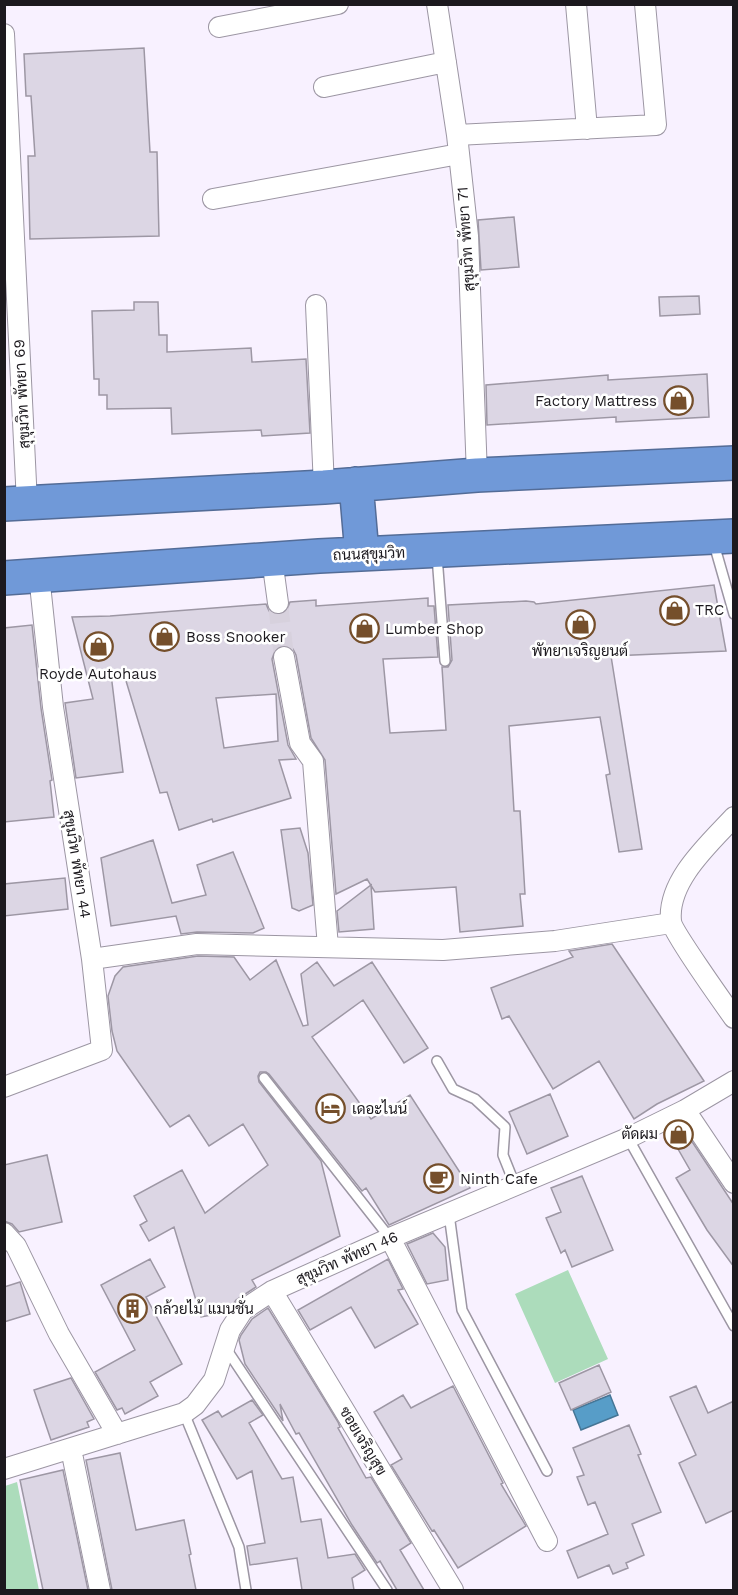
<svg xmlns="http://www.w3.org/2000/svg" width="738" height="1595" font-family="'Work Sans',Sarabun,sans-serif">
  <rect width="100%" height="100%" fill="#f8f1ff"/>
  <path fill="#acdcbb" d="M568,1270L608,1359L555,1383L515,1294Z
    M17,1482L39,1590H5V1486Z"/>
  <path fill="#579dc8" stroke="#457595" stroke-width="1.5" d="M610,1395L618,1415L581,1430L573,1410Z"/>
  <path fill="#dcd6e4" stroke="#9d97a4" stroke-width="1.5" fill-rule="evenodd" d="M144,48L150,152H157L159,236L30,239L28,156H35L31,96H26L24,54Z
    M514,217L519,267L481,270L478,220Z
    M699,296L700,314L660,316L659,297Z
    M134,302H158L159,335H167V352L251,348L252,362L306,359L310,433L262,436L261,430L172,434L171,408L107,409V395H99V379H94L92,311L134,310Z
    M707,374L709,417L616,422V417L487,425L486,385L608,375V380Z
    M714,585L726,651L611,656L642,849L619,852L606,775L610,774L600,717L509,726L514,811H520L525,894H520L523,926L460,932L456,887L375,892L367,879L336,894L325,760L311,738L296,655L293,649L287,646L281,645L276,648L272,659L288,745L296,759L279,760L291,798L213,822L212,819L179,830L167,792L160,793L123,671L111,674L123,772L76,778L65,703L93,699L72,617L110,616L266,604L269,611L279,615L286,612L290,602L316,600V606L428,598V606H434L438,657L383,659L390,733L446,730L442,667H448L452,660L448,605L526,601L534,602L536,604ZM276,694L278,741L224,748L216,698Z
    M32,625L41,708L52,780L50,781L54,817L4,822V628Z
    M300,828L308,853L313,905L299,911L292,908L281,830Z
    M153,840L172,903L206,895L197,865L233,852L264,928L253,933L197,932L181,934L176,916L111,926L101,858Z
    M65,878L68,909L4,916V884Z
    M371,885L374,929L339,932L337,911Z
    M612,944L704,1081L657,1104L634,1119L599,1061L553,1089L509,1016L502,1019L491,988L573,957L569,951Z
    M198,956L234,957L250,980L276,960L303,1026L308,1025L301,974L317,962L334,986L372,962L428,1048L404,1063L363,1000L312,1037L371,1119L410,1095L470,1188L389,1225L366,1188L362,1191L269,1074L266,1072H260L258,1076L259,1082L321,1161L340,1236L252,1280L256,1287L236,1300L228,1312L201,1317L174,1227L149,1241L140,1225L147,1221L134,1196L182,1170L205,1213L268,1165L243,1124L209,1146L189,1115L170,1127L117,1051L112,1031L108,996L115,976L123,967Z
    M550,1094L568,1136L527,1154L509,1112Z
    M683,1128L734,1205V1267L707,1230L676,1178L690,1170L670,1135Z
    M47,1155L62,1222L19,1232L12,1224L4,1221V1165Z
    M582,1176L613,1250L572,1267L565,1250L561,1253L546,1218L561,1212L551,1188Z
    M433,1233L445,1247L448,1280L427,1284L407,1244Z
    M150,1259L165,1287L146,1297L182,1364L150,1382L158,1396L125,1414L122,1408L117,1410L95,1372L135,1350L101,1285Z
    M388,1259L403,1289L398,1290L418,1324L375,1348L351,1307L310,1330L298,1310Z
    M20,1282L30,1314L4,1322V1287Z
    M268,1308L338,1422L340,1427L338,1428L366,1478L371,1477L411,1543L400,1550L424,1590H397L380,1561L377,1563L352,1525L299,1433L296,1434L280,1404L283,1421L245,1364L239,1340L241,1335L252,1319Z
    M599,1365L611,1392L571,1410L559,1383Z
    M71,1378L94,1419L87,1422L89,1427L51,1440L34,1390Z
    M453,1386L503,1483L501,1484L526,1526L458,1568L434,1530L432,1531L391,1465L402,1459L374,1412L403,1395L411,1408Z
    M696,1386L708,1413L734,1401V1510L706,1523L679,1463L696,1455L670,1397Z
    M252,1400L263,1415L249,1423L282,1479L293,1477L301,1522L321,1519L328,1558L355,1554L365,1570L352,1578L354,1590H302L297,1558L250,1565L247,1546L265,1543L252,1471L237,1479L202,1420L218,1411L222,1417Z
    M629,1425L641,1454L638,1455L661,1512L632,1524L644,1555L626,1563L628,1568L613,1574L609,1565L578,1578L567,1551L608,1534L595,1502L588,1505L577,1477L584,1475L573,1448Z
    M120,1453L136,1530L184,1520L191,1554L189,1555L196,1590H112L86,1460Z
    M63,1470L88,1590H43L20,1480Z"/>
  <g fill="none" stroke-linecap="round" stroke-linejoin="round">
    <path stroke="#d7d1dd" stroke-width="20" stroke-dasharray="20 10" stroke-linecap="butt" d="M278,603L284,657"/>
    <defs>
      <path id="lane" d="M714,544L734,614
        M437,556L445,661
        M437,1061L453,1089L475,1099L505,1127L503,1155L515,1185
        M264,1078L390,1238
        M628,1138L734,1326
        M449,1214L462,1310L547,1471
        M225,1347L387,1590
        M184,1413L239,1547L246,1590"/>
      <path id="street" d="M437,4L457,135L468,236L477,475
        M576,4L587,129
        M219,27L338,4
        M4,34L27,503
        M324,87L446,62
        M457,135L656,125L645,4
        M213,199L459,154
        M316,305L324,487
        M272,559L278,603
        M284,657L300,743L313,761L328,947
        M734,817C709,844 667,881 671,921C672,931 724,1004 734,1018
        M92,959L197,944L443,950L555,941L671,923
        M4,1087L102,1050L92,959L53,707L39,575
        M685,1110L734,1183
        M4,1233L16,1246L59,1334L117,1434
        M390,1238L547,1541
        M272,1291L453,1590
        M71,1449L100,1590
        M4,1469L184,1413L195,1405L214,1380L230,1330L243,1310L272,1291L390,1238L628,1138L685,1110L734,1081"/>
      <path id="highway" d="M356,484L362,554
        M4,504L324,487L477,475L734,463
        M4,578L319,556L734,536"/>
    </defs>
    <use href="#lane" stroke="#9c96a3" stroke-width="12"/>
    <use href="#street" stroke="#9c96a3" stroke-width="22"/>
    <use href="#highway" stroke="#536c97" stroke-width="36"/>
    <use href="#lane" stroke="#fff" stroke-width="9"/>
    <use href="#street" stroke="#fff" stroke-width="20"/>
    <use href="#highway" stroke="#7099d8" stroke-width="33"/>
  </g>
  <defs>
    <symbol id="shop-ring" viewBox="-11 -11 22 22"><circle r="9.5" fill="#fff" stroke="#754f2b" stroke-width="1.5"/><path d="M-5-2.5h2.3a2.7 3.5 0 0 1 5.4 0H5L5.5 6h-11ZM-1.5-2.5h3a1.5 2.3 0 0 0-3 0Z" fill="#754f2b"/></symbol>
    <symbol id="hotel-ring" viewBox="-11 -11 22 22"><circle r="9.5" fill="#fff" stroke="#754f2b" stroke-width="1.5"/><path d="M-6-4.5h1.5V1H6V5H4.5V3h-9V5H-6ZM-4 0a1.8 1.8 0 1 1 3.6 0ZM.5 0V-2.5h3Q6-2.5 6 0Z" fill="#754f2b"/></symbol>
    <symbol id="cafe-ring" viewBox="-11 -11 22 22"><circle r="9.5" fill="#fff" stroke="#754f2b" stroke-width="1.5"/><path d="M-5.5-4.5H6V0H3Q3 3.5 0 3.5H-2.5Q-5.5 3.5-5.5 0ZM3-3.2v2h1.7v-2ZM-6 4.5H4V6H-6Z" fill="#754f2b"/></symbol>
    <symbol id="building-ring" viewBox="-11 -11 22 22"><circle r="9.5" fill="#fff" stroke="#754f2b" stroke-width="1.5"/><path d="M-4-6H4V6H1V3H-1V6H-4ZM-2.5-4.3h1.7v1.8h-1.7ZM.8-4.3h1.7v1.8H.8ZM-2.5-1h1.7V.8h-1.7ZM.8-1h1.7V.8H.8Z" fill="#754f2b"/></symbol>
  </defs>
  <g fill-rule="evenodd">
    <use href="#shop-ring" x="662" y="384" width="33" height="33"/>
    <use href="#shop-ring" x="658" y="594" width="33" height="33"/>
    <use href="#shop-ring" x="564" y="608" width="33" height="33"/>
    <use href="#shop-ring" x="348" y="612" width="33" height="33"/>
    <use href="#shop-ring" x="148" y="620" width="33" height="33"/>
    <use href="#shop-ring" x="82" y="630" width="33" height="33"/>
    <use href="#hotel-ring" x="314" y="1092" width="33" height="33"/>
    <use href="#shop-ring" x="662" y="1118" width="33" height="33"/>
    <use href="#cafe-ring" x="422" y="1162" width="33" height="33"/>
    <use href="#building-ring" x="116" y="1292" width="33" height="33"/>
  </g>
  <g text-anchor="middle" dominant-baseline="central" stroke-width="5" stroke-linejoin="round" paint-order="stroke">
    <g font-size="15" fill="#1c191e" stroke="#fff">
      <text transform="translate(466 239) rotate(-94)">สุขุมวิท พัทยา 71</text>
      <text transform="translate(22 394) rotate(-93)">สุขุมวิท พัทยา 69</text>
      <text transform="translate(369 554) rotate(-2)">ถนนสุขุมวิท</text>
      <text transform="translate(77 864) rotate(81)">สุขุมวิท พัทยา 44</text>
      <text transform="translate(347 1258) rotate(-24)">สุขุมวิท พัทยา 46</text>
      <text transform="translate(363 1441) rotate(59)">ซอยเจริญสุข</text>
    </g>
    <g font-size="15" fill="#1c191e" stroke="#fff" text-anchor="start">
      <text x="657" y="401" text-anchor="end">Factory Mattress</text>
      <text x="695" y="610">TRC</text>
      <text x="385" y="629">Lumber Shop</text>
      <text x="186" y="637">Boss Snooker</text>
      <text x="580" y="651" text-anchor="middle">พัทยาเจริญยนต์</text>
      <text x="98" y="674" text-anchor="middle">Royde Autohaus</text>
      <text x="352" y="1109">เดอะไนน์</text>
      <text x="658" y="1134" text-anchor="end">ตัดผม</text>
      <text x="460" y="1179">Ninth Cafe</text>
      <text x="154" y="1309">กล้วยไม้ แมนชั่น</text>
    </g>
  </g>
  <rect width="738" height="1595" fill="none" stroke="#1c191e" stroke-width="12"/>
</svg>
